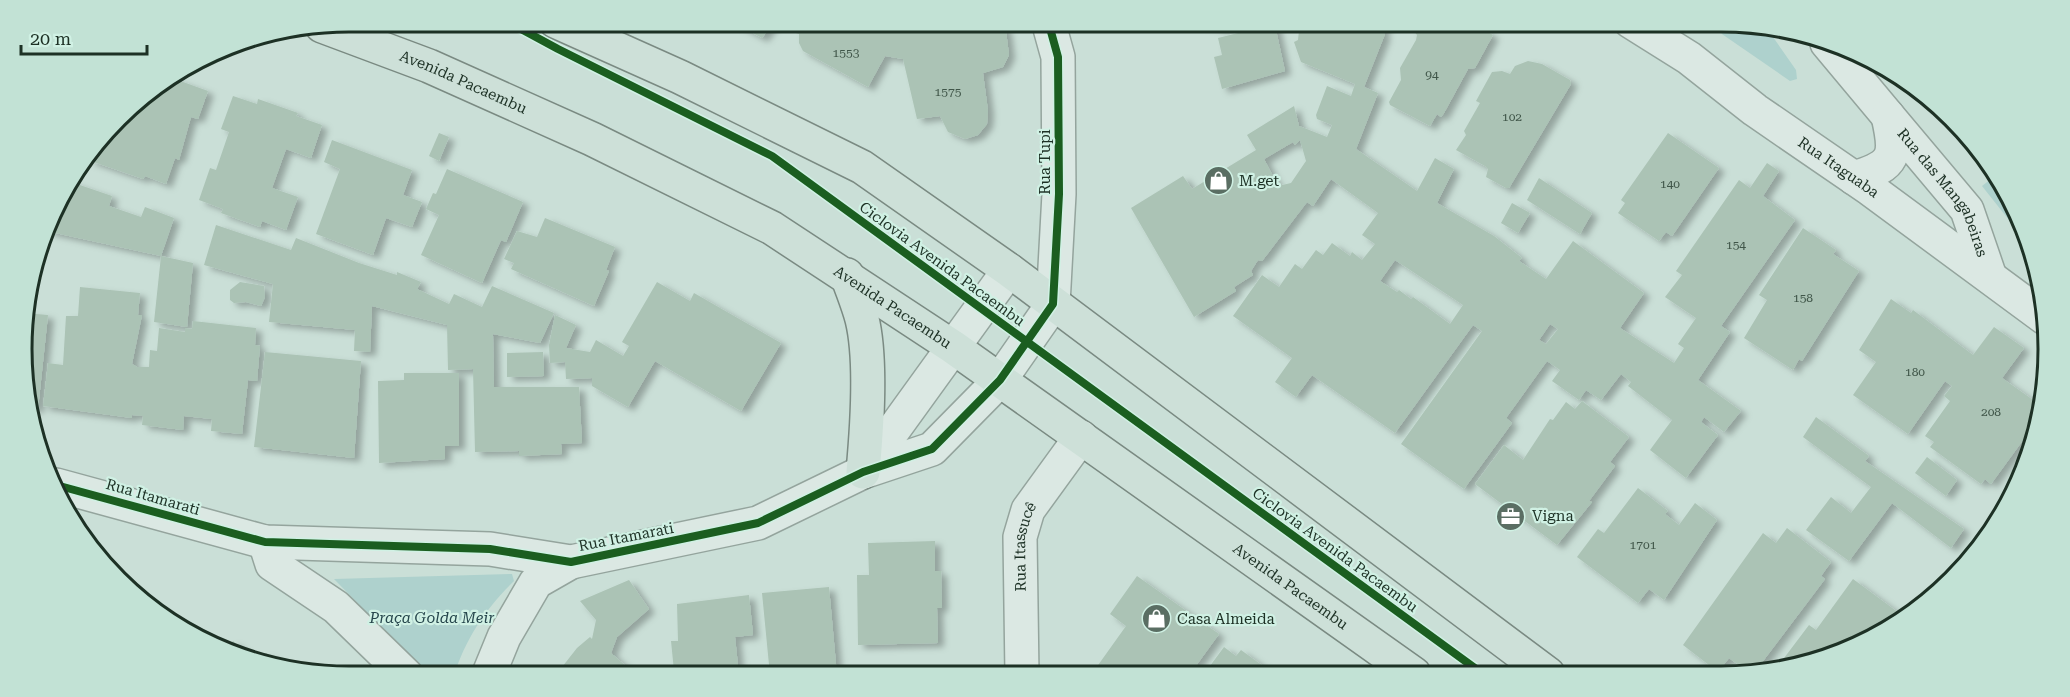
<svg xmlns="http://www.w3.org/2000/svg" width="2070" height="697" font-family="'Roboto Serif',serif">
  <defs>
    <filter id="shadow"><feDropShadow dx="6" dy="4" stdDeviation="3" flood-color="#0004"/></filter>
  </defs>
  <rect width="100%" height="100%" fill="#cadfd7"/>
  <path fill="#aed1cd" d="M1703,21L1766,27L1796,70L1797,79L1790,81Z
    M1996,175L2005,184L2024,239L1982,186Z
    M512,574L514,581C487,607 465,639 454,676H429L334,579Z"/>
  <path fill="#abc3b5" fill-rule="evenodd" filter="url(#shadow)" d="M731,21H775L762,38Z
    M802,21H1001L1006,31L1009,55L1003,67L983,73L988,111L987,124L978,135L965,139L948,132L940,116L917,119L903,59L885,56L868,87L803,51L799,43V34L796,33Z
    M1191,21H1226L1225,29Z
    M1242,21H1274L1285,71L1222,89L1214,57L1222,55L1218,38L1250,30L1241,27Z
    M1300,21H1387L1382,33L1385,34L1364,87L1378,93L1356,149L1417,191L1435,158L1454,169L1437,203L1494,236L1522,258L1519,261L1546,279L1573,241L1644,293L1620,328L1674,363L1684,348L1678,344L1696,318L1665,297L1682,275L1676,271L1739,180L1750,188L1767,163L1779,171L1763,196L1795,220L1721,326L1730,332L1698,380L1741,411L1724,432L1704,417L1701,422L1718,435L1686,478L1650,450L1672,420L1628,386L1631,382L1621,374L1601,400L1586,390L1579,400L1552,381L1560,370L1547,361L1506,418L1512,423L1464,489L1401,444L1482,331L1473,325L1395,433L1312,375L1296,397L1275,382L1292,358L1233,316L1262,275L1279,287L1295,264L1302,269L1316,250L1323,255L1332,243L1350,256L1352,252L1362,260L1375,244L1362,235L1378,213L1331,179L1313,206L1307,202L1262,261L1258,260L1251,271L1253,275L1234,287L1236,291L1194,317L1131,208L1183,176L1192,189L1256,150L1247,135L1294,106L1299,126L1327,137L1332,125L1317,119L1316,115L1327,86L1351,96L1355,84L1301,62L1294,42L1298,40ZM1300,140L1306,161L1291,183L1278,186L1264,159L1293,142L1295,145ZM1395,260L1463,305L1450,324L1413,297L1411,299L1399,290L1397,292L1380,281ZM1550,324L1558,329L1546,344L1539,340Z
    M1418,21H1468L1493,35L1475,68L1468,69L1444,113L1441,117L1437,114L1430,126L1390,105L1389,102L1401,80L1400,68L1416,40L1417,35L1413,30Z
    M1528,61L1542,64L1570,80L1571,84L1509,188H1506L1486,177L1488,169L1485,166L1456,150L1466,135L1464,131L1480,103L1476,101L1492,72L1502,71L1510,74L1515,66Z
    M172,78L208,91L198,119L191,117L179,160L175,158L166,184L145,176L143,179L88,160L132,103Z
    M233,96L257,104L258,99L298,113L296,116L322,125L311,158L286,149L272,188L298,197L286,230L262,221L260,227L221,213L223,209L199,200L210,168L216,170L229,132L221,129Z
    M439,133L449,137L439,161L429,156Z
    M1668,133L1719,168L1672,236L1666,232L1659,241L1618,213L1625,203L1621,200Z
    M332,140L412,170L403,195L422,202L412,227L386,218L373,255L316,234L340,169L324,162Z
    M447,169L523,202L506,242L501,240L482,283L421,255L439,215L426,209L433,193L436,194Z
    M1539,178L1592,213L1580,234L1527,200Z
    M71,182L112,196L109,206L141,217L145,207L174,218L161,256L46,231L55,203Z
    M1512,203L1530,213L1518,233L1501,223Z
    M545,218L615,247L606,270L609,271L594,306L511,269L514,263L504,259L517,231L537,237Z
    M216,225L291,250L296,238L359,263L397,275V272L421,282L417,289L449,304L454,294L482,307L492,286L554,313L540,343L493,334L494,387H579L582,443L561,444L562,454L519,456V451L475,452L473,369L448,370L447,325L372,306L370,352L354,351L355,330L269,322L273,284L204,265Z
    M1803,228L1836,250L1833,254L1859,271L1802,361L1799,359L1793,370L1744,338L1767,300L1759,295Z
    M161,256L193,263L187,327L154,322Z
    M240,282L264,286L265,297L261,306L246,302L234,303L230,300V290Z
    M657,282L690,301L694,293L781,343L741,411L655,361L628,407L592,386V378L566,379L565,362L550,363L549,345L555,315L576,325L566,348L590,352L596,340L623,356L629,346L622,342Z
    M80,287L140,293L138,315H142L132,364L137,367H149L150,350L157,351L159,328L185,332V328L192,329L193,321L256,328L255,345L260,346L257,381L248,380L242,434L211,431L212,419L184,416L183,430L142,425L143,416L132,415V418L43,406L48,363L63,365L66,316H78Z
    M1891,299L1911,313L1913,310L1973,355L1994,327L2024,348L2002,378L2040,405L2039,418L1991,484L1985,479L1981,484L1930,447L1934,442L1925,436L1950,401L1944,396L1952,386L1945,381L1908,434L1853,395L1876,362L1859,350Z
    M24,313L48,315L38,409L30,408Z
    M265,352L361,361L354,458L254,447Z
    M543,352L544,376L507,377V353Z
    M404,373H459V446H445V459L379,463L378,381L404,380Z
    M1582,401L1629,437L1610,462L1615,466L1589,501L1592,502L1557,545L1475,484L1504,445L1523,460L1550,419L1553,420L1566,402L1575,409Z
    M1816,417L1869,456L1865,461L1964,529L1951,548L1892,503L1849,561L1806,530L1831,497L1851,513L1871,487L1803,437Z
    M1927,457L1957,480L1946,496L1915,473Z
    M2022,471L2005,513L2003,515L1994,509Z
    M1638,488L1668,511L1665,514L1679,525L1695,503L1717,520L1664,600L1649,589L1638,603L1577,557L1598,529L1604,533Z
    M1787,528L1831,562L1821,576L1825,579L1754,673H1750L1729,658L1718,672L1683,645L1763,533L1776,543Z
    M935,541V571H941L942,608H937L938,643L858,645L857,575H869L868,543Z
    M1137,576L1219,634L1190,674L1091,675L1126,626L1110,614Z
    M1941,578L1948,582L1938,594L1922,604Z
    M1853,579L1903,616L1847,651L1775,670L1809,625L1816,630Z
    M629,580L649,609L617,637L611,653L636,675L555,676L577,648L590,637L592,639L596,620L580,601Z
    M829,587L837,675H770L762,593Z
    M749,595L753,635L735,637L739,675H695V669L674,671L671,641H678L677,604Z
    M233,641L258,662L227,648Z
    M1224,647L1236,656L1241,650L1274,674H1204Z
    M266,653L283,667L259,663Z"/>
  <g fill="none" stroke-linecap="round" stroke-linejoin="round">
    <defs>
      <g id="minor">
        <path id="s1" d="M1630,21L1689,58L1755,110L1870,189L2045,318"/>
        <path d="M1827,43L1888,116"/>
        <path id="s2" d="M1854,178C1896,165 1897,156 1888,116L1967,210L1989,274"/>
        <path d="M863,472L1009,270"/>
        <path d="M56,485L265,542L490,549L571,562L758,523L863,472L932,449L1000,380L1053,304L1059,194L1058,57L1048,21"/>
        <path d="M265,542L272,564L336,607L407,676"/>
        <path id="s3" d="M1022,675L1020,537L1028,510L1081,437"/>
        <path d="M488,676L504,637L536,582L571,562"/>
      </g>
      <g id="major">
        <path d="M555,21L680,77L862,167L1009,270L1548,674"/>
        <path id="s4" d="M322,26L429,66L592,139L772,228L953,347L1414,674"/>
        <path d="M847,275C852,290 858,304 862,319C872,360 867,429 863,472"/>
      </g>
    </defs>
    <use href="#minor" stroke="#94a49d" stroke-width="36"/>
    <use href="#major" stroke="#7a8a82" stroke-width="36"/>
    <use href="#minor" stroke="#dbe8e3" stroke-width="33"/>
    <use href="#major" stroke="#cde0d8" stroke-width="33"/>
    <defs>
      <path id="cycleway" d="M506,21L558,49L772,156L1483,674
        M56,485L265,542L490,549L571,562L758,523L863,472L932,449L1000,380L1053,304L1059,194L1058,57L1048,21"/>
    </defs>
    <use href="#cycleway" stroke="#d0f1e4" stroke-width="11"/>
    <use href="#cycleway" stroke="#1b5e20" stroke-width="8"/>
  </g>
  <defs>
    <symbol id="shop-disc" viewBox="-11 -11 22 22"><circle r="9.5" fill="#5a6e63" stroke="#d0f1e4"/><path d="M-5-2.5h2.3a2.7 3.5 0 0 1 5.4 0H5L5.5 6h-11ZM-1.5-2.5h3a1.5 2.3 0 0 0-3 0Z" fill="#fff"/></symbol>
    <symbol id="office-disc" viewBox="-11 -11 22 22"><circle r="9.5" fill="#5a6e63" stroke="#d0f1e4"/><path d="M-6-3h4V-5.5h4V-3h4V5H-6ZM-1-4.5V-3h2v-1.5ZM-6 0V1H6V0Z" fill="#fff"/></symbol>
  </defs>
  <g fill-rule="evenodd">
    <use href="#shop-disc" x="1202" y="164" width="33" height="33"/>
    <use href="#office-disc" x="1494" y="500" width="33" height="33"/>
    <use href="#shop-disc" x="1140" y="602" width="33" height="33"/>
  </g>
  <g text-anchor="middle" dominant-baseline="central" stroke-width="4.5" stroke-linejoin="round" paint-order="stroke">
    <g font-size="12" fill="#405649">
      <text x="846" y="53">1553</text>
      <text x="1432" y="75">94</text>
      <text x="948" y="92">1575</text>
      <text x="1512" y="117">102</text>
      <text x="1670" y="184">140</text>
      <text x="1736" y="245">154</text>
      <text x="1803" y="298">158</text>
      <text x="1915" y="372">180</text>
      <text x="1991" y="412">208</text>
      <text x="1643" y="545">1701</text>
    </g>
    <g font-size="15" fill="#1d3125" stroke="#d0f1e4">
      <text stroke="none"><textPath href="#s4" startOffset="152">Avenida Pacaembu</textPath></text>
      <text transform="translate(1045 162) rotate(-90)">Rua Tupi</text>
      <text stroke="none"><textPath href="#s1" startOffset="255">Rua Itaguaba</textPath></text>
      <text stroke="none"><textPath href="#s2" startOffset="180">Rua das Mangabeiras</textPath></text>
      <text transform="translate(942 264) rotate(36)">Ciclovia Avenida Pacaembu</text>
      <text stroke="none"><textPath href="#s4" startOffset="638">Avenida Pacaembu</textPath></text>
      <text transform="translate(153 497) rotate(16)">Rua Itamarati</text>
      <text transform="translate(626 537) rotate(-11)">Rua Itamarati</text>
      <text stroke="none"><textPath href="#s3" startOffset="129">Rua Itassucê</textPath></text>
      <text transform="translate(1335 550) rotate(36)">Ciclovia Avenida Pacaembu</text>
      <text stroke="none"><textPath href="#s4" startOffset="1124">Avenida Pacaembu</textPath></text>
    </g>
    <g font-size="15" fill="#1d3125" stroke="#d0f1e4" text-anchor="start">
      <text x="1239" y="181">M.get</text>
      <text x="1532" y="516">Vigna</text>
      <text x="1177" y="619">Casa Almeida</text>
    </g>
    <g font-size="15" font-style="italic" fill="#26464c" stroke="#d0f1e4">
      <text x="432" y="618">Praça Golda Meir</text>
    </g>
  </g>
  <path d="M0 0H2070V697H0ZM349 32H1721A317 317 0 0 1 2038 349V349A317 317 0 0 1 1721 666H349A317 317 0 0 1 32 349V349A317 317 0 0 1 349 32Z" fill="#c2e2d5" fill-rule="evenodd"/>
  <path fill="none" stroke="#1d3125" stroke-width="3" d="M349 32H1721A317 317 0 0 1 2038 349V349A317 317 0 0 1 1721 666H349A317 317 0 0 1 32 349V349A317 317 0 0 1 349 32Z"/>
  <path d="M21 45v9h126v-9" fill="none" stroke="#1d3125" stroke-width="3"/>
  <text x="30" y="45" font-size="18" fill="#1d3125" stroke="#d0f1e4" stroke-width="4.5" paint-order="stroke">20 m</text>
</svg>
